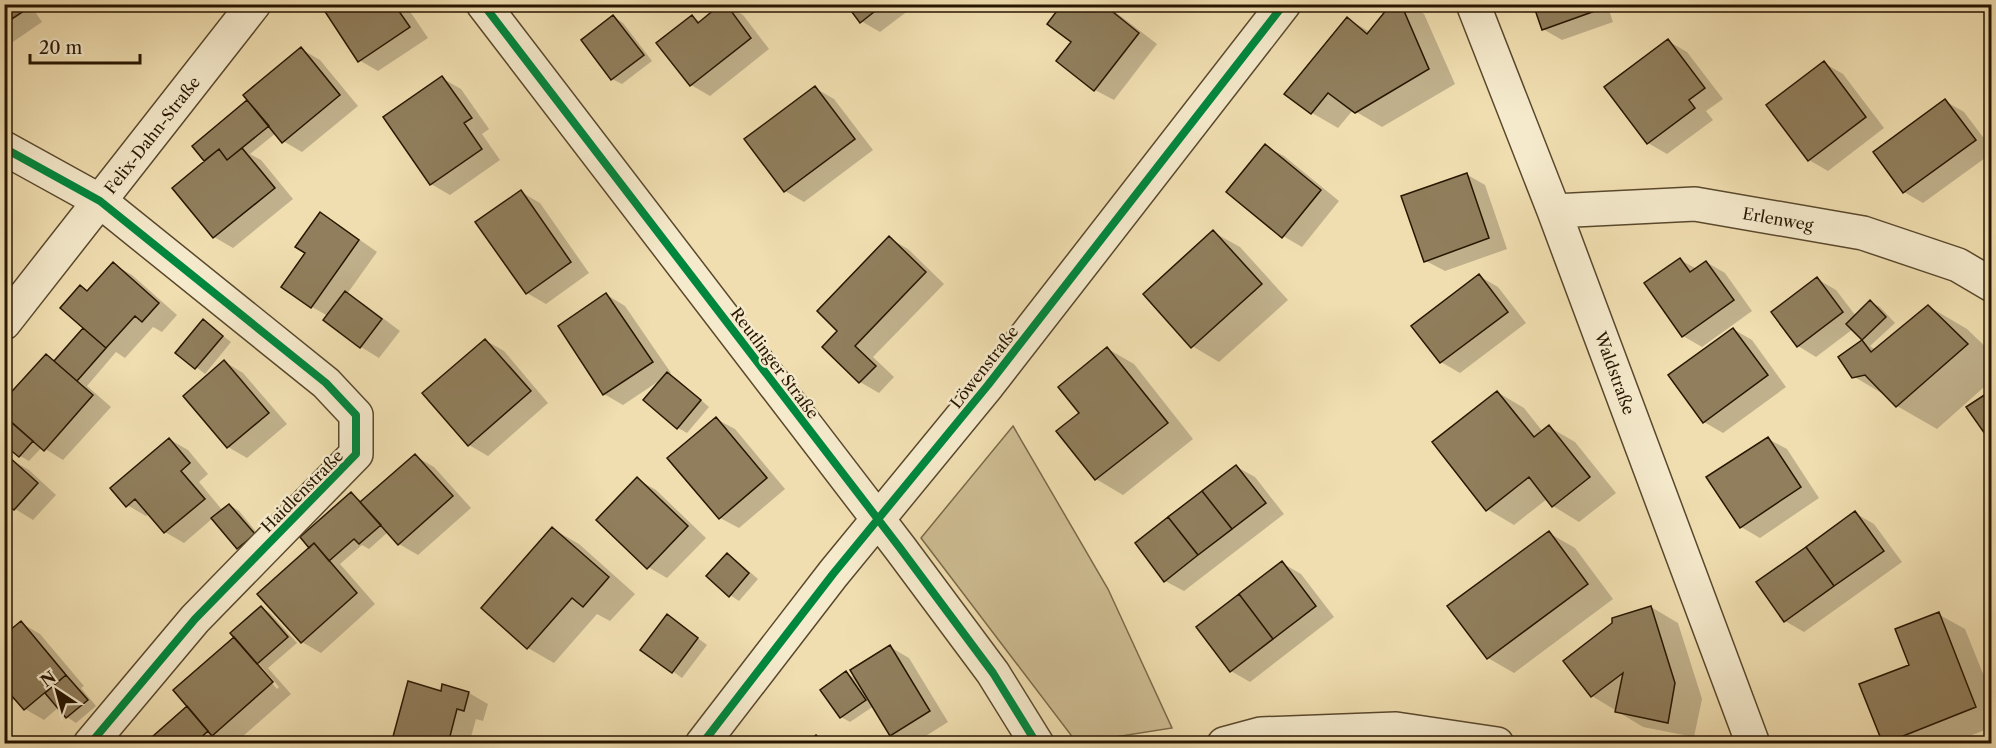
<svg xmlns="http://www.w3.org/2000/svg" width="1996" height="748" font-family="'Libre Caslon Text',serif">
  <rect width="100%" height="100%" fill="#f0deb0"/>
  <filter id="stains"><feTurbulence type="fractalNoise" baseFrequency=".00333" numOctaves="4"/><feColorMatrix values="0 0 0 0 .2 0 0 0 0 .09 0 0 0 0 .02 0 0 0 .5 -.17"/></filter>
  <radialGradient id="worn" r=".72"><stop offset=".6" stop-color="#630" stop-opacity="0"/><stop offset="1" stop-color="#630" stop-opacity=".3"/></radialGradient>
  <path fill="#cebc92" stroke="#7a6949" stroke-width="1.5" d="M1013,426L1108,589L1172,728L1077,743L921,538Z"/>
  <path fill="#0003" fill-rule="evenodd" d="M4,4H30L42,22L4,48Z
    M322,4H405L428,38L378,71L359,60Z
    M725,4L743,15L769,49L710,96L691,85L692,17L701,22Z
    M848,4H917L880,32L861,21Z
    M1064,4H1105L1157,44L1114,100L1095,90L1058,61L1073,42Z
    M1393,4H1407L1424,14L1455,84L1382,127L1353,110L1338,128L1312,113L1348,19L1370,32Z
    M1535,4H1607L1613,22L1562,40L1543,29Z
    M614,17L623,23L652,61L622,84L612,79Z
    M1668,41L1687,52L1723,99L1706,111L1713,120L1667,154L1648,143Z
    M301,49L320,60L358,106L302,152L283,141L276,133L250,154L261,160L293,199L233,248L214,237L207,161L194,146L253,105Z
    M1824,63L1843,74L1884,128L1828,171L1809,160Z
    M442,78L461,89L489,129L482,134L500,160L450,195L431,184Z
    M815,88L834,99L873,150L804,202L785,191Z
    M1945,101L1964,112L1992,149V153L1923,203L1904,192Z
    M1265,146L1284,156L1339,201L1302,247L1283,236Z
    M1466,174L1485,185L1507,249L1445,271L1426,261Z
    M521,192L540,203L589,273L546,304L527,293Z
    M320,214L339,225L377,252L347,294L364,304L400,331L379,358L361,347L328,316L312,307L307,253Z
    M1213,232L1240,247L1288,300L1219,362L1192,346Z
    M889,238L908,249L944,284L873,357L894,377L879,393L860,382L840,331Z
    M1680,260L1697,269L1706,262L1725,273L1752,311L1702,347L1683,336Z
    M113,264L132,275L177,315L162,332L153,327L125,358L116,352L87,386L111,407L63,460L42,447L29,461L20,456L46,356L56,361L83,330L81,287L88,292Z
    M1479,276L1498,287L1526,323L1460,373L1441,362Z
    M1817,279L1836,290L1856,316L1870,302L1880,307L1895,323L1870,346L1876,350L1928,306L1967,329L1992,353V380L1937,429L1897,406L1888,397L1853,376L1840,358L1864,340L1853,329L1816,357L1798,346Z
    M607,295L625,306L671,373L669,374L677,379L709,407L687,433L678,428L662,379L623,405L604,394Z
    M204,321L231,342L205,374L177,352Z
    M1733,329L1752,340L1786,387L1723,433L1704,422L1670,376Z
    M485,340L504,351L548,403L488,456L469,445Z
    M1108,349L1134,364L1193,439L1123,495L1096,479L1058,432L1081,413Z
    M225,362L243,373L287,424L247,458L228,447L185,396Z
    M1497,392L1524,408L1543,432L1549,427L1575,442L1616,493L1579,522L1553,506L1547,499L1514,525L1487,509Z
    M716,419L735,429L785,489L739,528L720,518Z
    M169,439L188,450L208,474L199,482L223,511L230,505L239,511L263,540L247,553L238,547L213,518L184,543L165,532L149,514L146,516L127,505Z
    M1768,439L1787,449L1819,498L1760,538L1741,527Z
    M415,456L434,467L471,508L418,555L399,544L388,532L369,549L362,545L340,564L375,604L321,653L302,642L312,548L351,494L363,502Z
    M10,459L29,470L56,495L33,520L12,507L4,516V465Z
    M1237,467L1255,477L1284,514L1184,591L1165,581Z
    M637,479L656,490L706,538L667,578L648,567Z
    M1855,513L1874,524L1902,562L1804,632L1785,621Z
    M553,529L579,544L635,594L610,621L597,614L554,663L528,648Z
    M1549,533L1575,548L1613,599L1514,673L1488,658Z
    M727,554L736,560L758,579L739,601L730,595Z
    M1282,563L1301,574L1334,617L1250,682L1231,671Z
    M261,607L270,613L297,643L268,668L291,694L234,744H229L217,737L209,744H146L188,706L236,638ZM247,650L279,687L277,689L245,652Z
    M1651,607L1678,623L1702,699L1694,737L1643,727L1592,696Z
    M1938,614L1965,629L1992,696V727L1950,744L1885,743L1861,685L1911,665Z
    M676,622L707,645L682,678L643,650Z
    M21,623L40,634L84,686L81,688L96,706L76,723L67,717L59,707L44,720L25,709L16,698L4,707V637Z
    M890,647L909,658L948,722L913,744H907L891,734L874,706L850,722L841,717L846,673L858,680Z
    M443,686L469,693L488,704L483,721L476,719L469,744H392L442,692Z"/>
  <path fill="#907e5c" stroke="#271600" stroke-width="1.5" d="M4,4H20L24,11L4,24Z
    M320,4H394L410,27L358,62Z
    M721,4H726L751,38L690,86L656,43L692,15L698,23Z
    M846,4H884L860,23Z
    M1062,4H1103L1139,33L1094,91L1056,61L1071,42L1047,24Z
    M1391,4H1401L1429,69L1355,113L1328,93L1311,114L1284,94L1347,17L1367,34Z
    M1533,4H1592L1595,11L1542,30Z
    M613,15L644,55L611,80L581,40Z
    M1668,39L1705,88L1689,100L1695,108L1647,144L1604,87Z
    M301,47L340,95L282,143L243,95Z
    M1824,61L1866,117L1808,161L1766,105Z
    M442,76L472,118L464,123L482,149L430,185L383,117Z
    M815,86L855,139L784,192L744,139Z
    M1945,99L1976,140L1903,193L1873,152Z
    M247,100L269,126L227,160L219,149L204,161L192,146Z
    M1265,144L1321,190L1282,238L1226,192Z
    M242,148L275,188L213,238L172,188L219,149L227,160Z
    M1467,173L1489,238L1424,262L1401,196Z
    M521,190L571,262L526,294L475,222Z
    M320,212L359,240L311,308L281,287L305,253L295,247Z
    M1213,230L1262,284L1191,348L1143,294Z
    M889,236L926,272L855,346L876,366L859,383L822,347L837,331L817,311Z
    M1680,258L1690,272L1706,261L1734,300L1682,337L1644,283Z
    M113,262L159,303L142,322L135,316L106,348L60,308L80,285L87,291Z
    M1479,274L1508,312L1440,363L1411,326Z
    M1817,277L1843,312L1797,347L1771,312Z
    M345,291L382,319L360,348L323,320Z
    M606,293L653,362L603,395L558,326Z
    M1870,300L1886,317L1862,340L1846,324Z
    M1928,305L1968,344L1896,407L1865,375L1852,378L1838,357L1862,340L1871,352Z
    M203,319L223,336L195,369L175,353Z
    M83,328L106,348L77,381L54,361Z
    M1733,328L1768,375L1703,423L1668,375Z
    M485,339L531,391L468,446L422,393Z
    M1107,347L1168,423L1095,480L1056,431L1079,413L1058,387Z
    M46,354L93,395L44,451L4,416V400Z
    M224,360L269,413L227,448L183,396Z
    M667,372L701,400L677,429L643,400Z
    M1992,390V444L1966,407Z
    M1497,391L1534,437L1549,425L1590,477L1552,507L1529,477L1486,511L1432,442Z
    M716,417L767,478L719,519L667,458Z
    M8,419L33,441L19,457L4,445V424Z
    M1768,437L1801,487L1740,528L1706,477Z
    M169,438L190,463L181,471L205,499L164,533L135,499L126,507L110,488Z
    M415,454L453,496L398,545L360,502Z
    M9,457L38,483L14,510L4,502V463Z
    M1236,465L1266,503L1232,529L1202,491Z
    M637,477L688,526L647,569L596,520Z
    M1202,491L1232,529L1198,555L1168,517Z
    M351,492L381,525L359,544L354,539L329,561L314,543L309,548L300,537Z
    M229,504L255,534L237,549L211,518Z
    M1855,511L1884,551L1834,586L1806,547Z
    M1168,517L1198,555L1164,582L1135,543Z
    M552,527L609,577L583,607L572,598L527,649L481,608Z
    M1549,531L1588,584L1487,659L1447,606Z
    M314,543L357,593L301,643L257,594Z
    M1806,547L1834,586L1784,622L1756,582Z
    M727,553L749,573L729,597L706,576Z
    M1282,561L1316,606L1273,639L1239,594Z
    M1239,594L1273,639L1230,672L1196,627Z
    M261,606L288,637L257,664L230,633Z
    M1651,606L1675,683L1668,723L1615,712L1623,673L1591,697L1563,661L1612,623V618Z
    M1939,612L1976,707L1883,744L1859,684L1909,665L1895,629Z
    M667,614L698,638L672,673L640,650Z
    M21,621L66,675L24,710L4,687V635Z
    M234,637L273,682L212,736L173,690Z
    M890,645L930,711L890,736L850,670Z
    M846,671L866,700L840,718L820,690Z
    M66,675L88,700L66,718L45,693Z
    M408,681L441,691L442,684L469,692L464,711L457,709L448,744H391Z
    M187,706L208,731L194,744H144Z
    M816,735L824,744H806Z"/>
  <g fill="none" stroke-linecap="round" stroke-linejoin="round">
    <defs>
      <path id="minor" d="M483,4L900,548L993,673L1037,744
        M1473,4L1554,211L1753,744
        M4,148L100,201L326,383L356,415V454L195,619L90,744
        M1554,211L1695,204L1863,233L1958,265L1992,285
        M4,323L254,4
        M702,744L833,574L988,385L1284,4
        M1224,744L1261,734L1396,729L1497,744"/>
    </defs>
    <use href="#minor" stroke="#59482c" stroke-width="36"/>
    <use href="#minor" stroke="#f5eacc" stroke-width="33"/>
    <defs>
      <path id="cycleway" d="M483,4L900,548L993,673L1037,744
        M4,148L100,201L326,383L356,415V454L195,619L90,744
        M702,744L833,574L988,385L1284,4"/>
    </defs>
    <use href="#cycleway" stroke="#f5eacc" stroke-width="11"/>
    <use href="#cycleway" stroke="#00873e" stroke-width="8"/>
  </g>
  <g text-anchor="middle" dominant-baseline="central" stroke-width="5" stroke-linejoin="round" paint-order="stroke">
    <g font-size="16" fill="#271600" stroke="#f5eacc">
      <text transform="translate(152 135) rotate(-52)">Felix-Dahn-Straße</text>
      <text transform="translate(1778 219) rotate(10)">Erlenweg</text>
      <text transform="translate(775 363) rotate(53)">Reutlinger Straße</text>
      <text transform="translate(984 367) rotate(-52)">Löwenstraße</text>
      <text transform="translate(1615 373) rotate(70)">Waldstraße</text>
      <text transform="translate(302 491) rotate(-45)">Haidlenstraße</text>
    </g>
  </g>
  <rect width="1996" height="748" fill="none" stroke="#f0deb0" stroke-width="24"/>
  <rect x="6" y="6" width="1984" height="736" fill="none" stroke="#271600" stroke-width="3"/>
  <rect x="12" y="12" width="1972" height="724" fill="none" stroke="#271600" stroke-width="1.5"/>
  <g transform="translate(57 691) rotate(324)" stroke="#f5eacc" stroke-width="4.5" paint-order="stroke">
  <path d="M0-4.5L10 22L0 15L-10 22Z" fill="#271600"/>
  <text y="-9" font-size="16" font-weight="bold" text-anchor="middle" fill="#271600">N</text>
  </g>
  <path d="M30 54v9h110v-9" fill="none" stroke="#271600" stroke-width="3"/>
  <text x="39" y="54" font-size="18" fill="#271600" stroke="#f5eacc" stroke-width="4.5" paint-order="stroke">20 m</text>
  <rect width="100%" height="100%" filter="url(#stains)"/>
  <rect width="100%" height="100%" fill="url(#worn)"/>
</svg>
